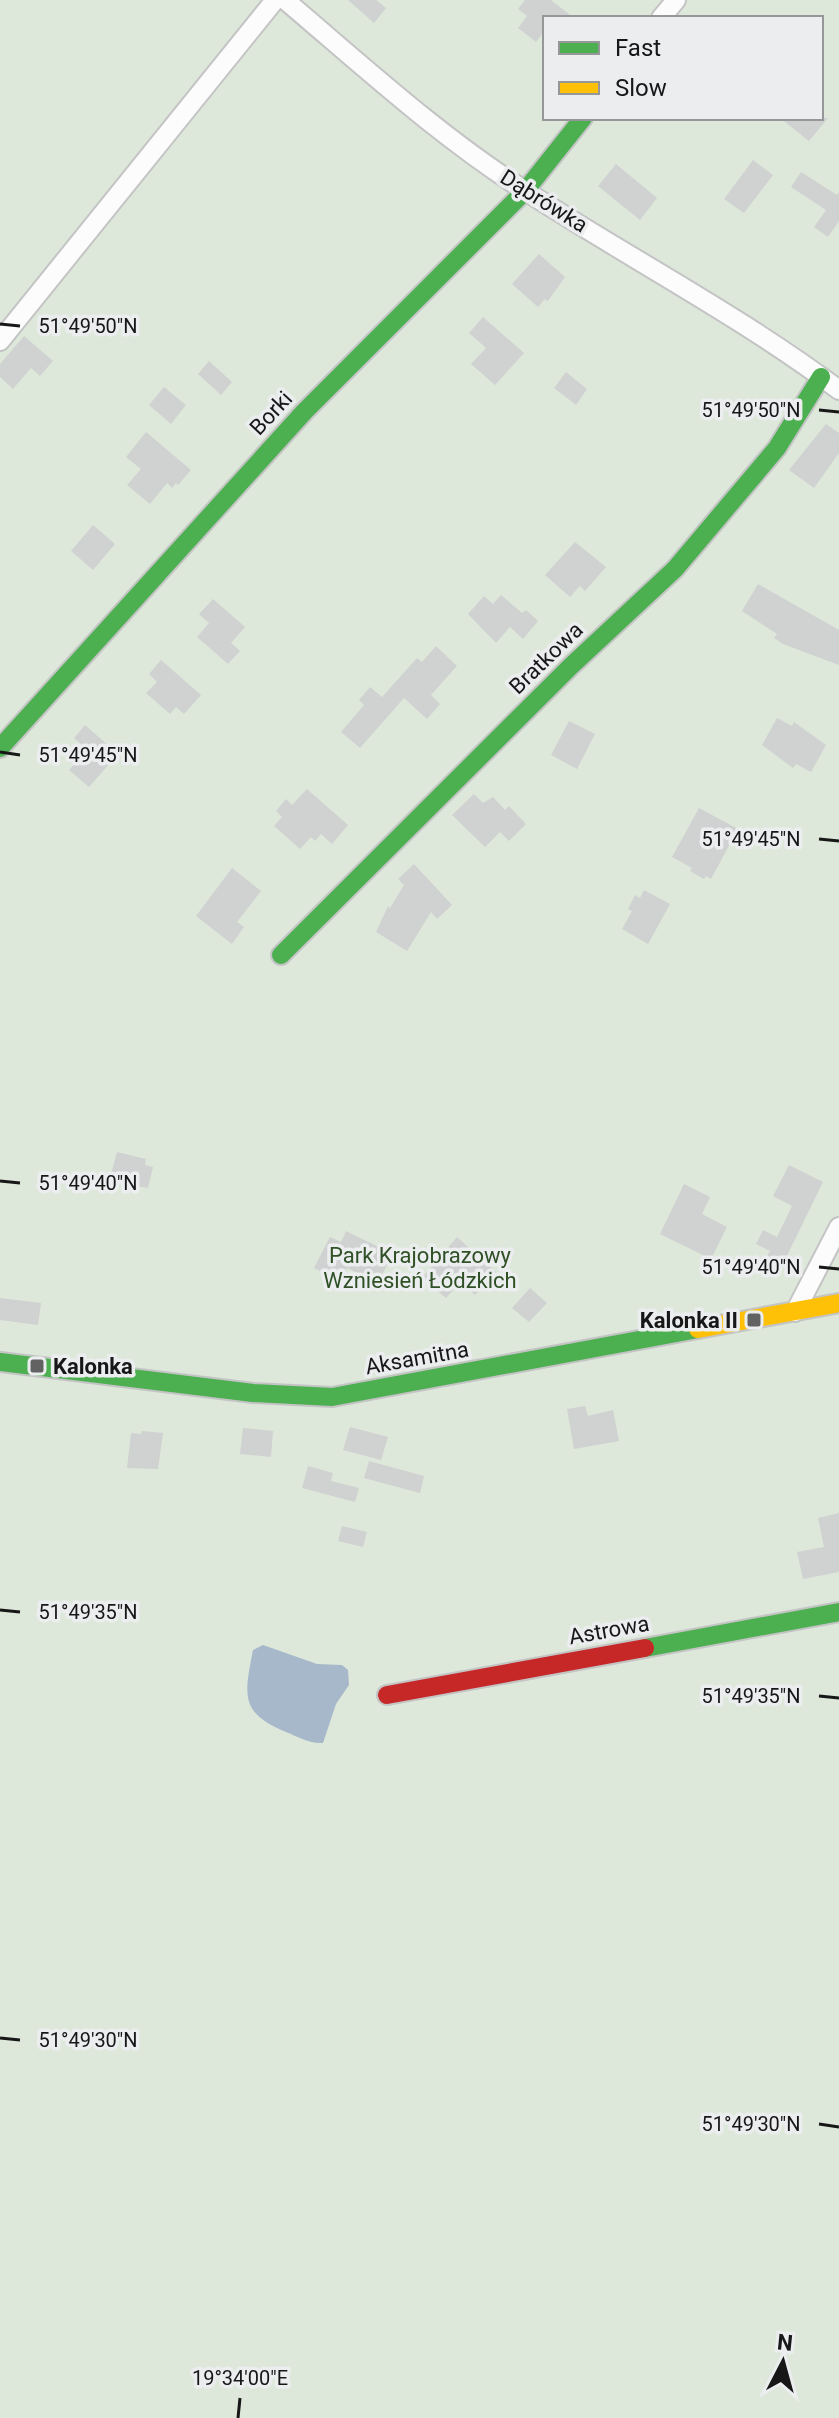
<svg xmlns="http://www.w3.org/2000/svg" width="839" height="2418" font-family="Roboto,sans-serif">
  <rect width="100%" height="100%" fill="#ecedee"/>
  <path fill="#dde8da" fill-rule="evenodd" d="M0,0H839V2418H0ZM545,18H821V118H545Z"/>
  <path fill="#a7b8cb" d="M263,1645L317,1664L342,1665L348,1670L349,1685L336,1704L323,1743C310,1744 298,1737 286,1732C240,1713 244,1696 253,1650Z"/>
  <path fill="#d0d1d1" d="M348,0H376L386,8L374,23Z
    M525,0H551L574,18H545V30L536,42L518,28L527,16L518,9Z
    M780,118H828L809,141Z
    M753,160L773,175L744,213L724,199Z
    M616,164L657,198L640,220L598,186Z
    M801,172L837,195L839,192V221L828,237L814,227L826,210L791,187Z
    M539,254L565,277L548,301L545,299L538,307L512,284Z
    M483,317L524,353L495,385L471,364L486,348L469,333Z
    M24,336L53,361L40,376L31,368L13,389L0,377V364Z
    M209,361L232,382L221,395L198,374Z
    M566,372L587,389L576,405L554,388Z
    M164,387L186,405L171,424L149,405Z
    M826,424L839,433V453L814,488L789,470Z
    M146,432L191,470L178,485L176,483L172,488L167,483L150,504L127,485L141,469L126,457Z
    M93,525L115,544L93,570L71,551Z
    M575,542L606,567L585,591L580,586L570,597L545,575Z
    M758,584L839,630V665L783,644L774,638L777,634L742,611Z
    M501,595L522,613L526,610L538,621L523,639L510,627L496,643L468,614L484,596L493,604Z
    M213,599L245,627L231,643L240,651L228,664L197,637L209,623L199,614Z
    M436,646L457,666L431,695L440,704L427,719L404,698L360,748L341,732L364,705L359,700L370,687L382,697L417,658L422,662Z
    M161,660L201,695L184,714L176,707L170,714L146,693L157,682L149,674Z
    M777,718L792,726L794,722L826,745L811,772L796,764L793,768L762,745Z
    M569,721L595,734L577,769L551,755Z
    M85,725L118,754L89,787L69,770L88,750L74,738Z
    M307,789L348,825L332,844L321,834L315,841L311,837L300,849L274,826L282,817L276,811L286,799L292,805Z
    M474,794L483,803L493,797L505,810L509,806L526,824L509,841L500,832L485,847L452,815Z
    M699,808L738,829L711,879L706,876L704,879L690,871L692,868L672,857Z
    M414,864L452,905L437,919L431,912L407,951L376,932L388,906L390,908L404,885L398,879Z
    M232,868L261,891L237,922L244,927L232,944L196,916Z
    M644,890L670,904L648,944L622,929L632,911L628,909L635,895L640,898Z
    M117,1152L146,1159L145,1165L153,1167L148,1188L109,1181Z
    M789,1165L823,1182L782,1266L766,1258L770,1251L756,1244L763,1230L777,1237L792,1206L773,1196Z
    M684,1184L710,1197L702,1214L727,1227L711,1259L660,1234Z
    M346,1231L387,1251L383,1260L388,1263L378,1283L347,1268L341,1282L314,1268L330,1237L341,1242Z
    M457,1237L496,1272L475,1295L460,1282L446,1298L422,1278Z
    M530,1288L547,1303L529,1322L512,1308Z
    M0,1298L41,1303L38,1325L0,1320Z
    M585,1406L588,1416L613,1410L619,1441L574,1449L567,1409Z
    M350,1427L388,1437L381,1460L343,1450Z
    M243,1428L273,1431L271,1457L240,1454Z
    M142,1431L163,1433L158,1469L127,1468L131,1433L141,1434Z
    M369,1461L424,1476L420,1493L364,1478Z
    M308,1466L333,1473L331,1481L359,1488L355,1502L302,1488Z
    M839,1513V1572L803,1579L797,1552L824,1547L818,1518Z
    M342,1526L367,1532L363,1547L338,1541Z"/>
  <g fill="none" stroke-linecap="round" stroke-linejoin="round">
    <defs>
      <path id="street" d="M285,0C363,66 440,137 527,192C631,259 740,316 839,390
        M661,18L676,0
        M0,341L275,0
        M795,1312L839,1227"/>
      <path id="fast" d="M0,748L304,412L525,191L583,118
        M281,955L571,666L675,569L777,448L821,377
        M0,1362L253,1393L332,1397L698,1329
        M645,1648L839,1612"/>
      <path id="slow" d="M698,1329L839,1303"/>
      <path id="jam" d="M387,1695L645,1648"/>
    </defs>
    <use href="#street" stroke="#c4c4c5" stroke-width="22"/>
    <use href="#fast" stroke="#c4c4c5" stroke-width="22"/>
    <use href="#slow" stroke="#c4c4c5" stroke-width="22"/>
    <use href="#jam" stroke="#c4c4c5" stroke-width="22"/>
    <use href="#street" stroke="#fcfcfc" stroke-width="18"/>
    <use href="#fast" stroke="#4caf50" stroke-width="18"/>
    <use href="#slow" stroke="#ffc107" stroke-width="18"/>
    <use href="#jam" stroke="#c62828" stroke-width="18"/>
  </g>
  <path fill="none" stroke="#171718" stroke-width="3" d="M0,324L20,326M819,410L839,412M0,752L20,755M819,839L839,841M0,1181L20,1183M819,1267L839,1269M0,1610L20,1612M819,1696L839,1698M0,2038L20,2040M819,2124L839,2127M238,2418L240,2398"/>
  <g fill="#626263" stroke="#ebedef" stroke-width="3">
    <rect x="746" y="1312" width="16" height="16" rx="4"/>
    <rect x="29" y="1358" width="16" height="16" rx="4"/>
  </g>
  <g text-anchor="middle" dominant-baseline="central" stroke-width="7" stroke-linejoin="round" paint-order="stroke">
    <g font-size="22" fill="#171718" stroke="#ebedef">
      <text transform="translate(544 201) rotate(32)">Dąbrówka</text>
      <text transform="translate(271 413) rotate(-47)">Borki</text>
      <text transform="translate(546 658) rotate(-44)">Bratkowa</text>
      <text transform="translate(417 1358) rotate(-10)">Aksamitna</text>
      <text transform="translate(609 1630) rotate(-10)">Astrowa</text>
    </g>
    <g font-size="22" fill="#305026" stroke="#ebedef">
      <text x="420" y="1255">Park Krajobrazowy<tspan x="420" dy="25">Wzniesień Łódzkich</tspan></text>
    </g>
    <g font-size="22" font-weight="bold" fill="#171718" stroke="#ebedef" text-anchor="end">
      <text x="738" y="1320">Kalonka II</text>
      <text x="53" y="1366" text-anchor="start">Kalonka</text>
    </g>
  </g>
  <g font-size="20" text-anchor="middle" fill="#171718" stroke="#ebedef" stroke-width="7" stroke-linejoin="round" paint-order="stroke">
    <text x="88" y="333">51°49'50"N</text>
    <text x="751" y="417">51°49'50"N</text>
    <text x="88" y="762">51°49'45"N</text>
    <text x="751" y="846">51°49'45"N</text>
    <text x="88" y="1190">51°49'40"N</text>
    <text x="751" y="1274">51°49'40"N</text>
    <text x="88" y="1619">51°49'35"N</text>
    <text x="751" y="1703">51°49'35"N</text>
    <text x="88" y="2047">51°49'30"N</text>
    <text x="751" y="2131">51°49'30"N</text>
    <text x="240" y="2385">19°34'00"E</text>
  </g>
  <rect x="543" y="16" width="280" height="104" fill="#ebedef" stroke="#969799" stroke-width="2"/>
  <rect x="559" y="42" width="40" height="12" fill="#4caf50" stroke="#969799" stroke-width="2"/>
  <text x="615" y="56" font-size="24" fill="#171718">Fast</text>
  <rect x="559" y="82" width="40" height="12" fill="#ffc107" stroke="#969799" stroke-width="2"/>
  <text x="615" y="96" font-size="24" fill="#171718">Slow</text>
  <g transform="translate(783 2362) rotate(6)" stroke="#ebedef" stroke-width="6" paint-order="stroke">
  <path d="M0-6L14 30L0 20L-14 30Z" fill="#171718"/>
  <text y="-12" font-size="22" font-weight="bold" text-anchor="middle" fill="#171718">N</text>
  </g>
</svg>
